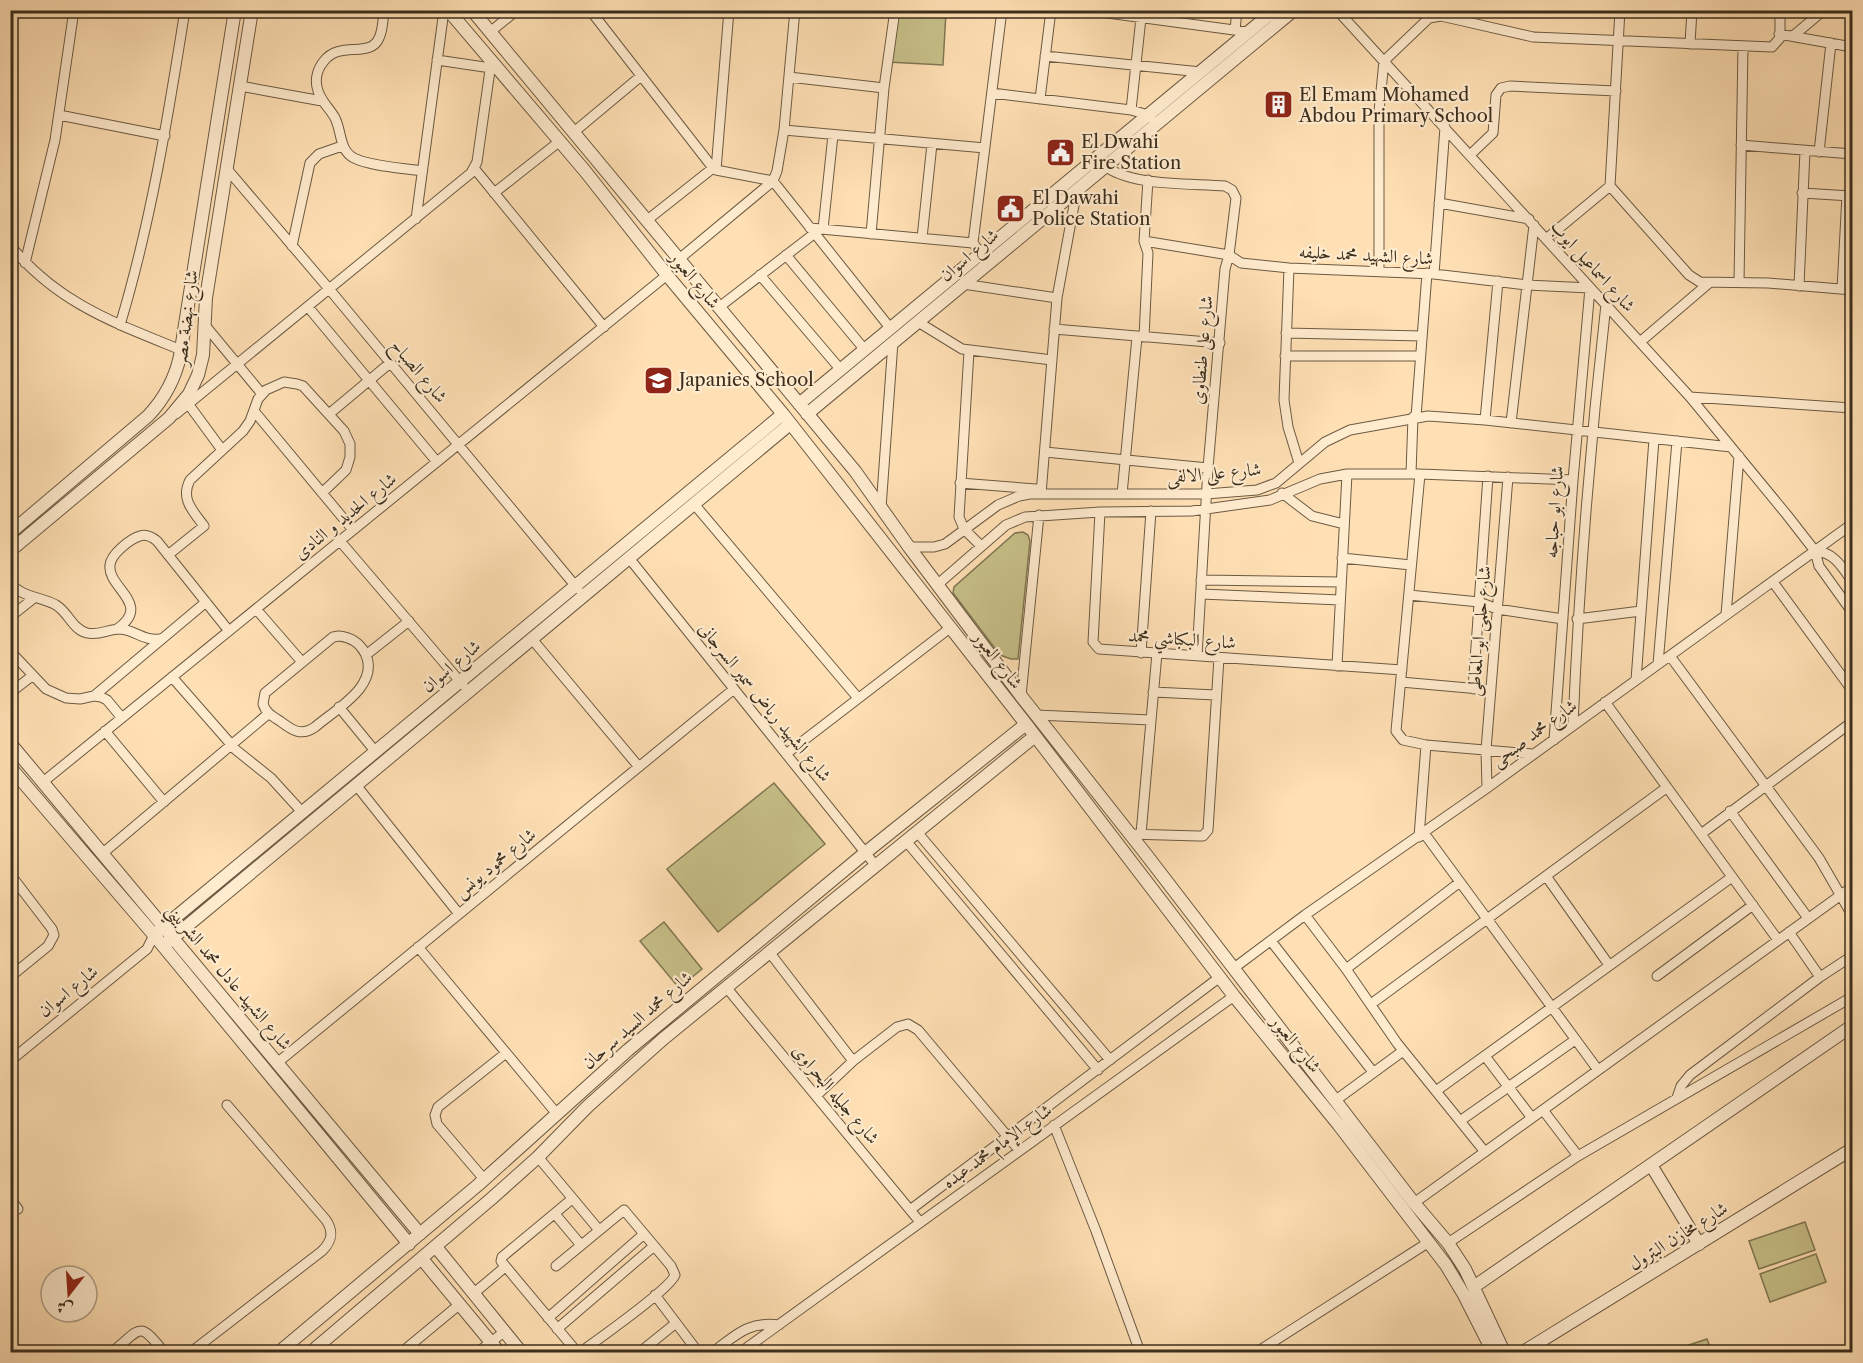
<svg xmlns="http://www.w3.org/2000/svg" width="1863" height="1363" font-family="'Libre Caslon Text',Amiri,serif">
  <rect width="100%" height="100%" fill="#ffe0b4"/>
  <filter id="stains"><feTurbulence type="fractalNoise" baseFrequency=".00333" numOctaves="4"/><feColorMatrix values="0 0 0 0 .2 0 0 0 0 .09 0 0 0 0 .02 0 0 0 .5 -.17"/></filter>
  <radialGradient id="worn" r=".72"><stop offset=".6" stop-color="#630" stop-opacity="0"/><stop offset="1" stop-color="#630" stop-opacity=".3"/></radialGradient>
  <path fill="#c7c089" stroke="#817753" stroke-width="1.5" d="M933,10L946,12L943,65L888,62L895,11Z
    M1023,532L1028,535L1030,541L1018,659H1011L1000,655L953,593L954,587L1015,533Z
    M774,783L825,844L718,932L667,869Z
    M664,922L702,969L679,988L640,941Z
    M1805,1222L1815,1250L1759,1269L1749,1241Z
    M1816,1254L1826,1282L1770,1302L1760,1274Z
    M1707,1339L1712,1352H1668Z"/>
  <g fill="none" stroke-linecap="round" stroke-linejoin="round">
    <defs>
      <path id="minor" d="M384,10C383,19 383,30 379,38C370,59 340,40 324,61C318,68 315,78 317,87C319,100 329,107 335,118C342,132 339,150 354,158C369,166 404,168 422,171
        M590,10L713,168L716,170L773,181L891,329
        M767,10L795,13
        M1085,10L1249,32
        M1337,10L1690,397L1787,515L1815,551
        M1620,10L1610,186L1689,275L1700,282L1768,283L1852,290
        M1235,30L1237,10
        M490,32L517,10
        M1779,34L1852,47
        M1793,36L1824,10
        M1690,44L1692,10
        M1045,56L1201,72
        M437,60L491,68
        M789,77L884,88
        M240,86L322,101
        M992,93L1131,110L1145,114L1151,118
        M1040,99L1051,10
        M1131,110L1141,18
        M59,115L165,136
        M784,130L985,148
        M574,132L641,76
        M1741,145L1852,154
        M1819,152L1831,43
        M1470,155L1493,133L1496,95L1501,88L1510,86L1616,91
        M1101,163C1127,187 1190,183 1225,186L1232,190L1236,198L1229,255L1225,269L1208,468L1197,656
        M474,168L604,327
        M227,169L330,290L578,589
        M716,170L729,10
        M494,193L560,141
        M1802,193L1851,196
        M1439,203L1529,219
        M416,219L444,10
        M646,221L713,168
        M810,228L973,243
        M823,229L833,135
        M871,234L884,88L895,10
        M922,238L932,144
        M1546,239L1610,186
        M1144,241L1229,255L1241,263L1289,268L1434,274L1527,285L1590,288L1573,480L1554,740
        M10,245C57,303 115,323 181,350
        M292,246L310,163L319,154L342,146
        M981,254L973,243L1002,10
        M786,255L865,350
        M678,260L773,181L777,171L784,130L795,10
        M25,263L55,140L74,10
        M1289,268L1284,400L1288,427L1299,463
        M1379,271V111L1384,61L1429,18L1441,16L1533,37L1772,47L1780,38V10
        M1434,274L1445,127
        M760,275L841,370
        M1739,282L1743,46
        M963,284L1057,298
        M1799,286L1805,151
        M1842,289L1847,195
        M308,307L437,462
        M718,308L815,233
        M918,322L962,349L1052,360
        M204,324L262,394
        M120,325C151,222 168,117 185,10
        M1054,329L1220,343
        M1286,333L1422,336
        M1144,337L1148,253L1144,241L1148,180
        M1640,342L1709,283
        M969,351L959,517L964,529L981,546
        M1285,356H1420
        M1690,397L1852,408
        M189,405L222,450
        M1850,408L1852,380
        M254,411L353,530
        M176,414L471,173L477,162L491,63
        M329,414L390,363
        M1416,417L1427,273
        M1485,420L1498,281
        M1511,423L1534,225
        M1045,452L1208,468
        M1411,473L1413,417
        M1420,474L1396,731L1403,740L1426,745L1533,754
        M960,483L1036,489
        M1282,493L1312,516L1344,524
        M1041,494L1057,298L1077,189
        M1122,494L1137,337
        M694,504L858,698
        M881,508L893,342
        M1100,512L1093,642L1099,649L1402,670
        M340,541L463,685
        M909,547H934L945,544L998,505L1019,496L1030,494H1206L1257,490L1276,483L1325,442L1350,430L1428,416L1485,420L1731,447
        M1815,551L1819,566L1852,612
        M1815,551C1834,552 1842,567 1852,581
        M168,555L204,526C193,511 180,499 190,480L243,431L250,421L258,399L266,390L284,382L297,384L303,386L344,431L350,444V457L346,470L322,493
        M629,558L876,866
        M1342,558L1411,565
        M1201,580L1341,582
        M1773,582L1852,690
        M10,583C23,598 40,596 56,605C69,613 72,629 87,633C99,636 108,629 120,629C135,630 143,641 160,639
        M937,585L1006,525L1025,517L1100,512L1192,511L1270,500L1320,479L1347,474H1420L1573,480
        M1201,594L1340,600
        M1409,595L1479,602L1497,609L1563,619
        M256,609L302,662
        M1726,615L1739,456
        M10,617L34,598
        M1577,619L1641,611
        M117,629C153,604 107,588 110,565C111,554 130,539 140,536C146,534 152,537 157,541L229,631
        M339,636C350,637 359,642 365,653C381,685 336,709 315,727C301,737 292,730 280,721C272,716 266,713 263,704L265,693L333,637Z
        M532,639L639,767
        M10,651L46,689L66,698L80,699L94,696L101,697L107,700L122,718
        M1141,653L1151,511
        M366,655L409,621
        M1670,656L1819,858L1852,915
        M1658,664L1677,441
        M1337,666L1347,474
        M172,677L236,750L271,778L302,812
        M1636,680L1654,439
        M1401,682L1491,690
        M1473,689L1488,476
        M1153,692L1216,695
        M10,693L32,676
        M94,696L206,602
        M1021,696L1039,515
        M1605,702L1778,940
        M339,707L375,751
        M1036,715L1151,720
        M1573,725C1579,584 1590,444 1606,304
        M105,731L164,802
        M786,754L950,628
        M43,782L667,275
        M356,785L459,914
        M1487,788L1486,750L1508,477
        M1730,811L1808,918
        M917,832L1110,1060
        M1424,833L1598,1070
        M1129,834L1198,836H1203L1208,830L1219,658
        M1141,834L1157,653
        M1701,834L1852,722
        M1419,837L1426,745
        M906,841L1098,1070
        M103,853L268,714
        M10,874L52,929L54,935L48,946L10,977
        M1546,876L1609,965
        M1305,915L1346,969L1397,1043L1485,1152
        M1271,941L1373,1072
        M418,947L557,1114
        M770,953L853,1061
        M1234,968L1305,915L1487,788L1852,524
        M1346,969L1460,882
        M1657,976L1753,905
        M1820,977L1852,956
        M726,987L920,1222
        M1371,1004L1666,788
        M1485,1056L1532,1118
        M10,1061L147,949L154,935
        M277,1063L734,689
        M1436,1091L1732,877
        M816,1096L853,1061L897,1027L908,1024L918,1030L1019,1150
        M1677,1098L1681,1086L1690,1075L1820,977L1789,932
        M1336,1100L1403,1051
        M1543,1110L1578,1156
        M1460,1121L1575,1040
        M1054,1125L1096,1231L1140,1352
        M538,1157L599,1230
        M484,1179L437,1124L435,1115L438,1107L506,1053
        M10,1199L18,1209
        M572,1199L502,1257L501,1261L577,1352
        M1414,1203L1852,887
        M910,1210L1220,977
        M555,1214L581,1245
        M1448,1243L1578,1156L1852,997
        M556,1266L624,1210L671,1266L675,1275C670,1289 597,1340 581,1352
        M473,1294L505,1267
        M655,1295L698,1352
        M548,1318L644,1234
        M557,1329L654,1246
        M112,1352C142,1328 138,1320 164,1352
        M191,1352L322,1251C332,1241 334,1232 326,1220L227,1105
        M402,1352L460,1304
        M478,1352L504,1332
        M640,1352L676,1323
        M713,1352C736,1335 748,1321 779,1325
        M741,1352L1234,996
        M1257,1352L1429,1242"/>
      <path id="tertiary" d="M448,10L585,171L667,275L783,414L1026,724L1234,996L1338,1124L1446,1265L1464,1295L1493,1352
        M472,10L855,471L909,547L1021,696L1145,853L1414,1203L1448,1243L1465,1269L1504,1352
        M799,404L1275,10
        M807,414L1294,10
        M10,533L148,416C165,398 175,379 180,356L235,10
        M10,551L169,418L189,394L198,375L203,355L206,298L252,10
        M10,743L420,1234
        M10,767L154,935L409,1244
        M154,935L783,414
        M163,946L790,424
        M1651,1165L1699,1244
        M436,1247L521,1352
        M422,1259L499,1352
        M1475,1286L1852,1026
        M279,1352L478,1185L628,1050L865,853L1026,724
        M311,1352L491,1199L538,1157L588,1106L663,1039L1035,736
        M1523,1352L1852,1149"/>
    </defs>
    <use href="#minor" stroke="#6c5a43" stroke-width="11"/>
    <use href="#tertiary" stroke="#6c5a43" stroke-width="14"/>
    <use href="#minor" stroke="#ffebce" stroke-width="9"/>
    <use href="#tertiary" stroke="#ffebce" stroke-width="12"/>
  </g>
  <defs>
    <symbol id="building-square" viewBox="-11 -11 22 22"><rect x="-9" y="-9" width="18" height="18" rx="4" fill="#8f2418" stroke="#ffebce"/><path d="M-4-6H4V6H1V3H-1V6H-4ZM-2.5-4.3h1.7v1.8h-1.7ZM.8-4.3h1.7v1.8H.8ZM-2.5-1h1.7V.8h-1.7ZM.8-1h1.7V.8H.8Z" fill="#fff"/></symbol>
    <symbol id="civic-square" viewBox="-11 -11 22 22"><rect x="-9" y="-9" width="18" height="18" rx="4" fill="#8f2418" stroke="#ffebce"/><path d="M-.6-6.5H3V-4.5H.6V-3L4-1V1h2V6H-6V1h2V-1L-.6-3ZM-1.2 2.5V6h2.4V2.5Z" fill="#fff"/></symbol>
    <symbol id="school-square" viewBox="-11 -11 22 22"><rect x="-9" y="-9" width="18" height="18" rx="4" fill="#8f2418" stroke="#ffebce"/><path d="M0-5L7-2L0 1L-7-2ZM-4 1L0 2.5L4 1V4Q0 6-4 4Z" fill="#fff"/></symbol>
  </defs>
  <g fill-rule="evenodd">
    <use href="#building-square" x="1262" y="88" width="33" height="33"/>
    <use href="#civic-square" x="1044" y="136" width="33" height="33"/>
    <use href="#civic-square" x="994" y="192" width="33" height="33"/>
    <use href="#school-square" x="642" y="364" width="33" height="33"/>
  </g>
  <g text-anchor="middle" dominant-baseline="central" stroke-width="4.5" stroke-linejoin="round" paint-order="stroke">
    <g font-size="18" fill="#3b2e1d" stroke="#ffebce" text-anchor="start">
      <text x="1299" y="95">El Emam Mohamed<tspan x="1299" dy="21">Abdou Primary School</tspan></text>
      <text x="1081" y="142">El Dwahi<tspan x="1081" dy="21">Fire Station</tspan></text>
      <text x="1032" y="198">El Dawahi<tspan x="1032" dy="21">Police Station</tspan></text>
      <text x="679" y="380">Japanies School</text>
    </g>
    <g font-size="18" fill="#3b2e1d" stroke="#ffebce">
      <text transform="translate(969 255) rotate(-40)">شارع اسوان</text>
      <text transform="translate(1366 255) rotate(3)">شارع الشهيد محمد خليفه</text>
      <text transform="translate(1593 266) rotate(48)">شارع اسماعيل ايوب</text>
      <text transform="translate(695 280) rotate(51)">شارع العبور</text>
      <text transform="translate(186 318) rotate(-83)">شارع نهضة مصر</text>
      <text transform="translate(1202 350) rotate(-85)">شارع على طنطاوى</text>
      <text transform="translate(419 371) rotate(50)">شارع الصباح</text>
      <text transform="translate(1214 473) rotate(-5)">شارع على الالفى</text>
      <text transform="translate(1554 512) rotate(-86)">شارع ابو حباجه</text>
      <text transform="translate(345 516) rotate(-39)">شارع الحديد و النادى</text>
      <text transform="translate(1479 631) rotate(-85)">شارع حلمى ابو المعاطى</text>
      <text transform="translate(1182 639) rotate(4)">شارع البكباشي محمد</text>
      <text transform="translate(998 660) rotate(52)">شارع العبور</text>
      <text transform="translate(451 666) rotate(-40)">شارع اسوان</text>
      <text transform="translate(765 702) rotate(51)">شارع الشهيد رياض سمير السرجانى</text>
      <text transform="translate(1534 733) rotate(-36)">شارع محمد صبحى</text>
      <text transform="translate(495 863) rotate(-39)">شارع محمود يونس</text>
      <text transform="translate(229 977) rotate(50)">شارع الشهيد عادل محمد الشربيني</text>
      <text transform="translate(68 991) rotate(-39)">شارع اسوان</text>
      <text transform="translate(637 1020) rotate(-41)">شارع محمد السيد سرحان</text>
      <text transform="translate(1296 1044) rotate(51)">شارع العبور</text>
      <text transform="translate(836 1094) rotate(50)">شارع جليله البحراوى</text>
      <text transform="translate(997 1146) rotate(-36)">شارع الإمام محمد عبده</text>
      <text transform="translate(1678 1236) rotate(-32)">شارع مخازن البترول</text>
    </g>
  </g>
  <rect width="1863" height="1363" fill="none" stroke="#ffe0b4" stroke-width="36"/>
  <rect x="12" y="12" width="1839" height="1339" fill="none" stroke="#3b2e1d" stroke-width="3"/>
  <rect x="18" y="18" width="1827" height="1327" fill="none" stroke="#3b2e1d" stroke-width="1.5"/>
  <g transform="translate(69 1294) rotate(197)"><circle r="28" fill="#ffebce" stroke="#b19f87" stroke-width="1.5"/>
  <path d="M0-4.5L10 22L0 15L-10 22Z" fill="#8f2418"/>
  <text y="-9" font-size="16" font-weight="bold" text-anchor="middle" fill="#3b2e1d">ش</text>
  </g>
  <rect width="100%" height="100%" filter="url(#stains)"/>
  <rect width="100%" height="100%" fill="url(#worn)"/>
</svg>
